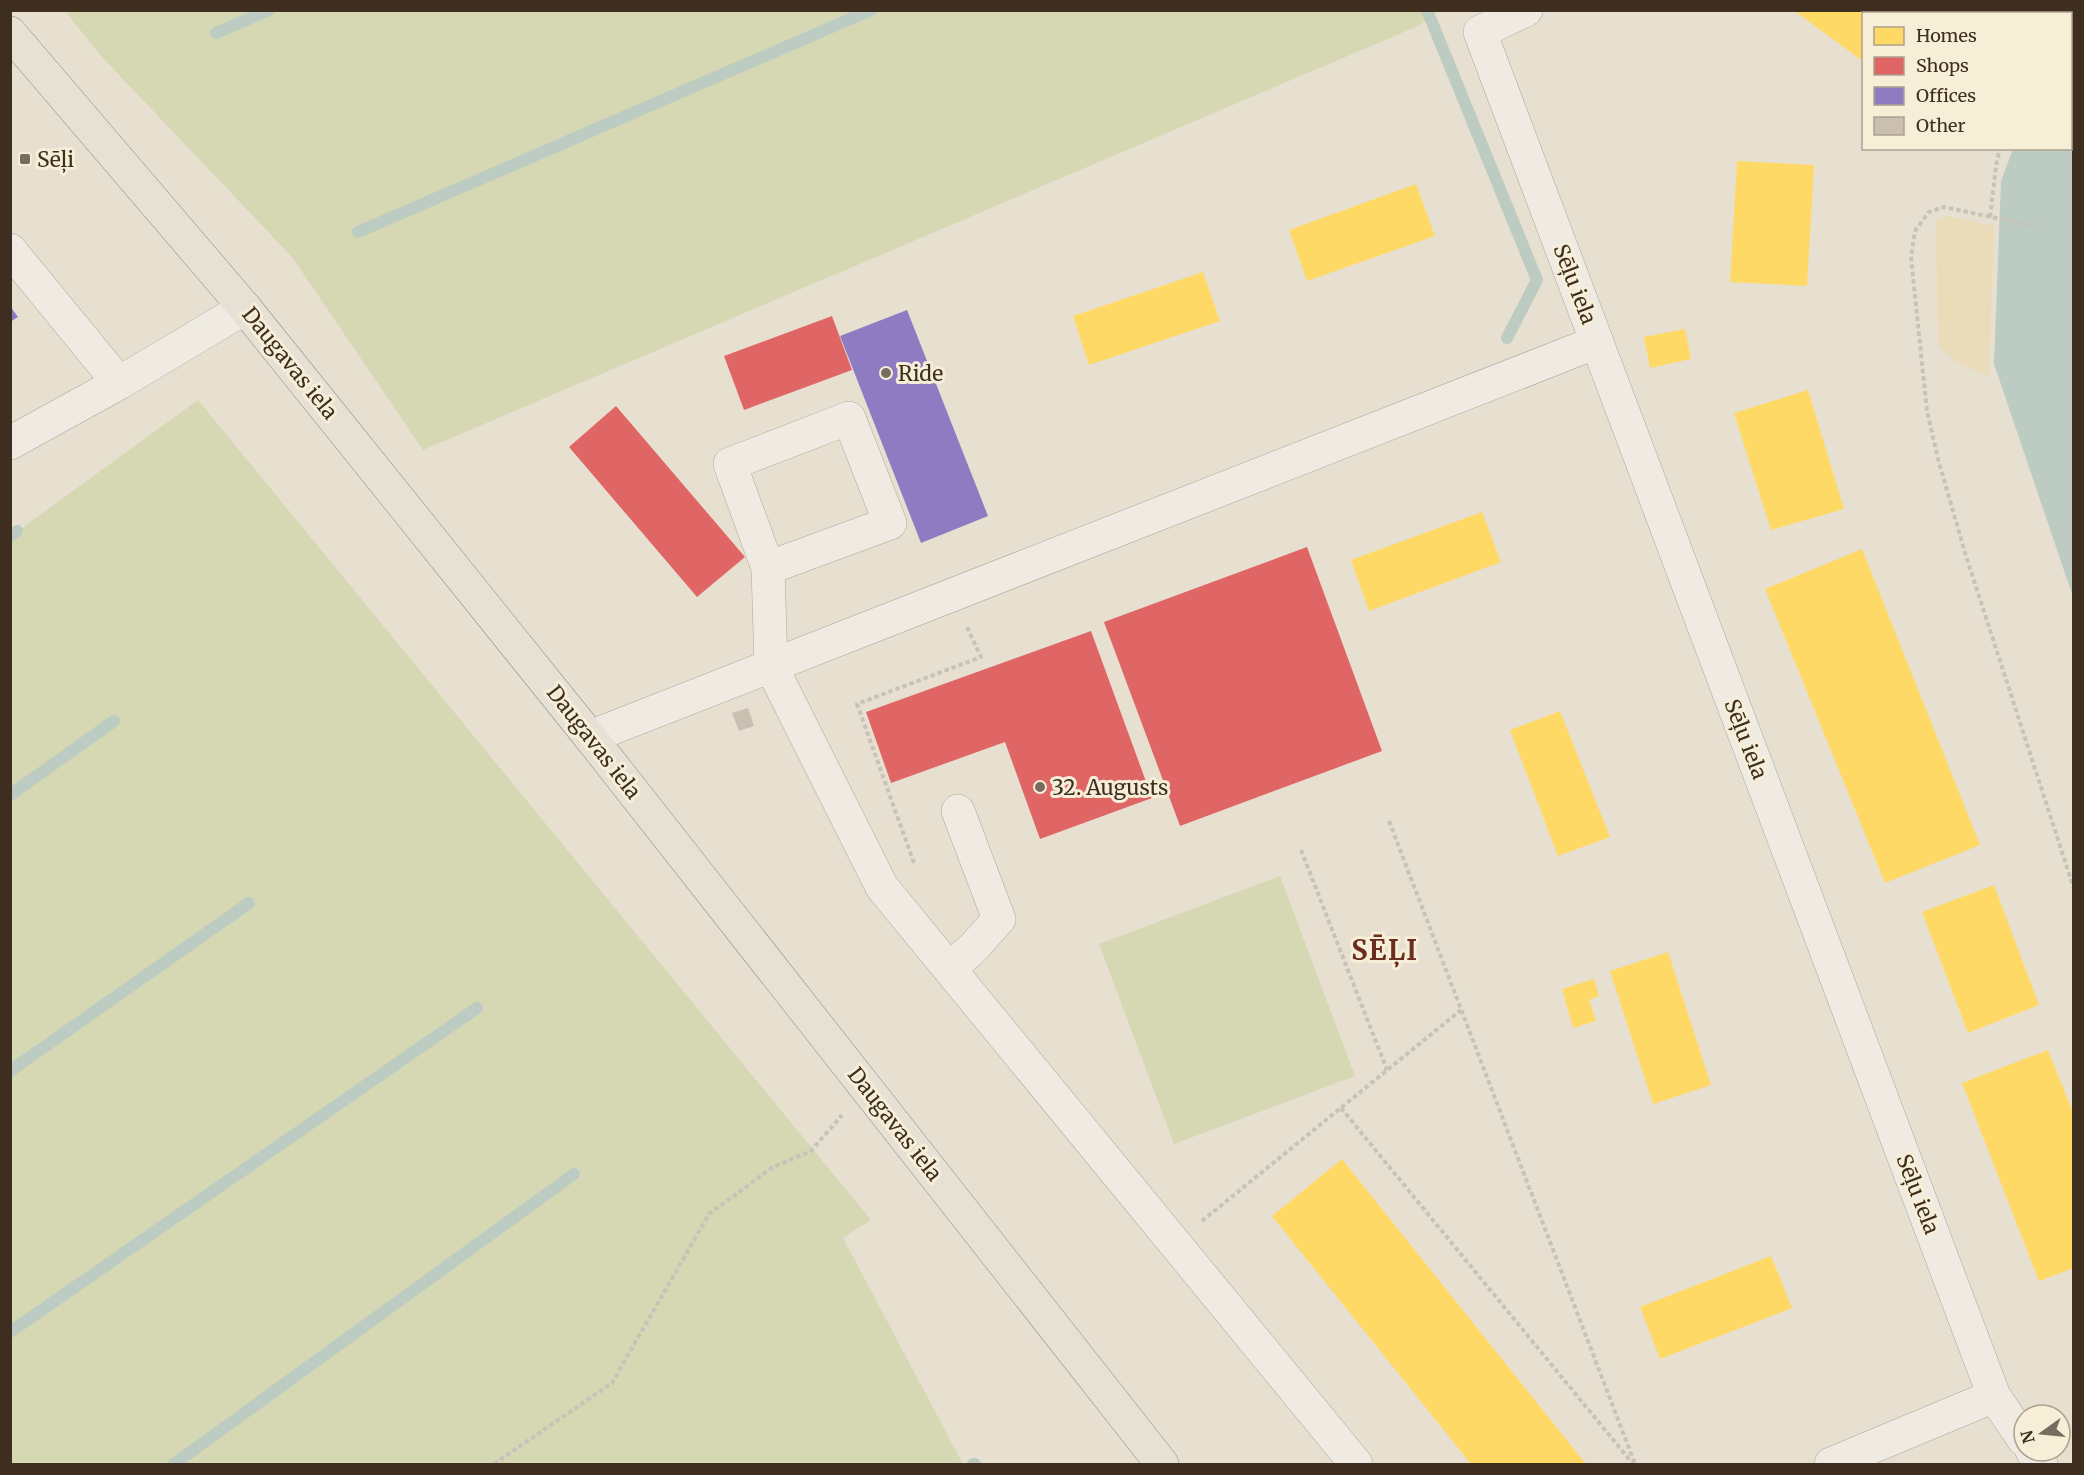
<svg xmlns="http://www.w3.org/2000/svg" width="2084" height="1475" font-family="Merriweather,serif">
  <rect width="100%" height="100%" fill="#e7e0d1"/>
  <path fill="#d6d7b3" d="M1427,10L1430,17L1418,26L423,450L292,257L101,56L65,11Z
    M198,400L871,1220L843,1238L963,1464H11V536Z
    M1280,876L1355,1076L1174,1144L1099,944Z"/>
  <path fill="#eadcb9" d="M1948,216L1994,226L1989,377L1955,361L1938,346L1936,220Z"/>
  <path fill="#bcccc2" d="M2073,53V597L1994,364L2001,181L2013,149L2070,148V56Z"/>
  <path fill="#ffd966" d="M1793,10H1876L1881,14H1864V62Z
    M1737,161L1814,165L1807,286L1730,282Z
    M1416,184L1435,236L1307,281L1289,230Z
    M1203,272L1220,321L1089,365L1073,316Z
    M1685,329L1691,359L1650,368L1644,337Z
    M1808,390L1844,509L1771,530L1734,413Z
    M1482,512L1501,562L1369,611L1351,560Z
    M1862,549L1980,845L1885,883L1765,589Z
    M1560,711L1610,837L1558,856L1510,730Z
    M1994,885L2039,1005L1968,1033L1922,912Z
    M1668,952L1711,1085L1653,1104L1610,971Z
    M1594,979L1599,996L1589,1000L1596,1021L1573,1028L1562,989Z
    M2048,1050L2074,1115V1268L2039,1281L1962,1083Z
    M1342,1159L1586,1464H1471L1272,1216Z
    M1771,1256L1792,1308L1660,1359L1640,1307Z"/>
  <path fill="#e06666" d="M832,316L852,370L744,410L724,356Z
    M616,406L745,557L697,597L569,447Z
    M1307,547L1382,751L1180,826L1104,622Z
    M1091,631L1152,798L1040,839L1005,742L891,783L866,712Z"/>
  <path fill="#8e7cc3" d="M10,306L18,317L10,322Z
    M907,310L988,516L921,543L840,336Z"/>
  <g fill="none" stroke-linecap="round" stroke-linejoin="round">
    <path stroke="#bcccc2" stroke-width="12" d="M1427,10L1537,280L1507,338
      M216,33L269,10
      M358,232L871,10
      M10,536L17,531
      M10,795L114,721
      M10,1071L249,903
      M10,1332L477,1008
      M174,1464L574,1174
      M973,1464H975"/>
  </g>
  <path fill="#cbbfb2" d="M748,708L754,726L739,731L732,713Z"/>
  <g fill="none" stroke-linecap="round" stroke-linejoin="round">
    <defs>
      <path id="minor" d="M1526,10L1480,32L1994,1396L2024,1440
        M10,250L119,383
        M10,443L119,383L245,308
        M768,568L890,523L849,418L730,464L768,568L771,666L882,887L1356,1464
        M590,737L1597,342
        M950,969L974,947L999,919L958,811
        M2032,1451L2041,1464
        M1831,1464L1994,1396"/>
      <path id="major" d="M10,33L245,308L590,737L1162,1464"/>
    </defs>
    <use href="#minor" stroke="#ada599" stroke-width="34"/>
    <use href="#major" stroke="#928b80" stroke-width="34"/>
    <path stroke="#c8c2b9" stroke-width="4" stroke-dasharray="4.5 3" stroke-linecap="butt" d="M2070,29L2074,25
      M1990,217L1997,159L2001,148
      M2034,226L1944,207L1929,212L1915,231L1911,257L1927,411L1938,459L1966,556L2074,889
      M1389,821L1635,1464
      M1301,850L1387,1070
      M914,863L857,704L981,657L967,627
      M1341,1108L1633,1464
      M1202,1221L1461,1010
      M494,1464L612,1383L709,1214L773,1167L811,1151L842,1115"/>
    <use href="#minor" stroke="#efebe3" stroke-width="33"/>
    <use href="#major" stroke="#e6e1d4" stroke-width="33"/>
  </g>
  <g fill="#786c5e" stroke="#f7eed8" stroke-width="2">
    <rect x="19" y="153" width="12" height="12" rx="3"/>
    <circle cx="886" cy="373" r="6"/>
    <circle cx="1040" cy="787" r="6"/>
  </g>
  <g text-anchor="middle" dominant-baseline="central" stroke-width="6" stroke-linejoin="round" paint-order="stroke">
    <g font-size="21" fill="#3d2e20" stroke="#f7eed8" text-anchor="start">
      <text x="37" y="159">Sēļi</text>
      <text x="898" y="373">Ride</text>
      <text x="1052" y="787">32. Augusts</text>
    </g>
    <g font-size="21" fill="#3d2e20" stroke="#f7eed8">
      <text transform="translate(1575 284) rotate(69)">Sēļu iela</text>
      <text transform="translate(290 363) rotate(51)">Daugavas iela</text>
      <text transform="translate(1746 739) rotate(69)">Sēļu iela</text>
      <text transform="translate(594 742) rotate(52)">Daugavas iela</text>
      <text transform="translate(895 1124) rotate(52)">Daugavas iela</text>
      <text transform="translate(1918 1194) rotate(69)">Sēļu iela</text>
    </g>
    <g font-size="27" font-weight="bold" letter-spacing="1.5" fill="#6b2e1e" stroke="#f7eed8">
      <text x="1385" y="950">SĒĻI</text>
    </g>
  </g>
  <rect width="2084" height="1475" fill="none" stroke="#3d2e20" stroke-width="24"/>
  <rect x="1862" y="12" width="210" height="138" fill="#f7eed8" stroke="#ada18e" stroke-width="1.5"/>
  <rect x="1874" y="27" width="30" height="18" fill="#ffd966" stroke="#ada18e" stroke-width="1.5"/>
  <text x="1916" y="42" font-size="18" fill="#3d2e20">Homes</text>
  <rect x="1874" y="57" width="30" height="18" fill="#e06666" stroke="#ada18e" stroke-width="1.5"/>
  <text x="1916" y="72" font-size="18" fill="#3d2e20">Shops</text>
  <rect x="1874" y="87" width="30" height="18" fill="#8e7cc3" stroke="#ada18e" stroke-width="1.5"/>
  <text x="1916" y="102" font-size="18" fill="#3d2e20">Offices</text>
  <rect x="1874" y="117" width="30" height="18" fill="#cbbfb2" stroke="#ada18e" stroke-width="1.5"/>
  <text x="1916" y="132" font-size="18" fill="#3d2e20">Other</text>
  <g transform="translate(2042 1433) rotate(255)"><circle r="28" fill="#f7eed8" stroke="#ada18e" stroke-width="1.5"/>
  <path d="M0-4.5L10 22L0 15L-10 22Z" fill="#786c5e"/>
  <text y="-9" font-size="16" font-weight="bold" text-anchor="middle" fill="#3d2e20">N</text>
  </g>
</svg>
